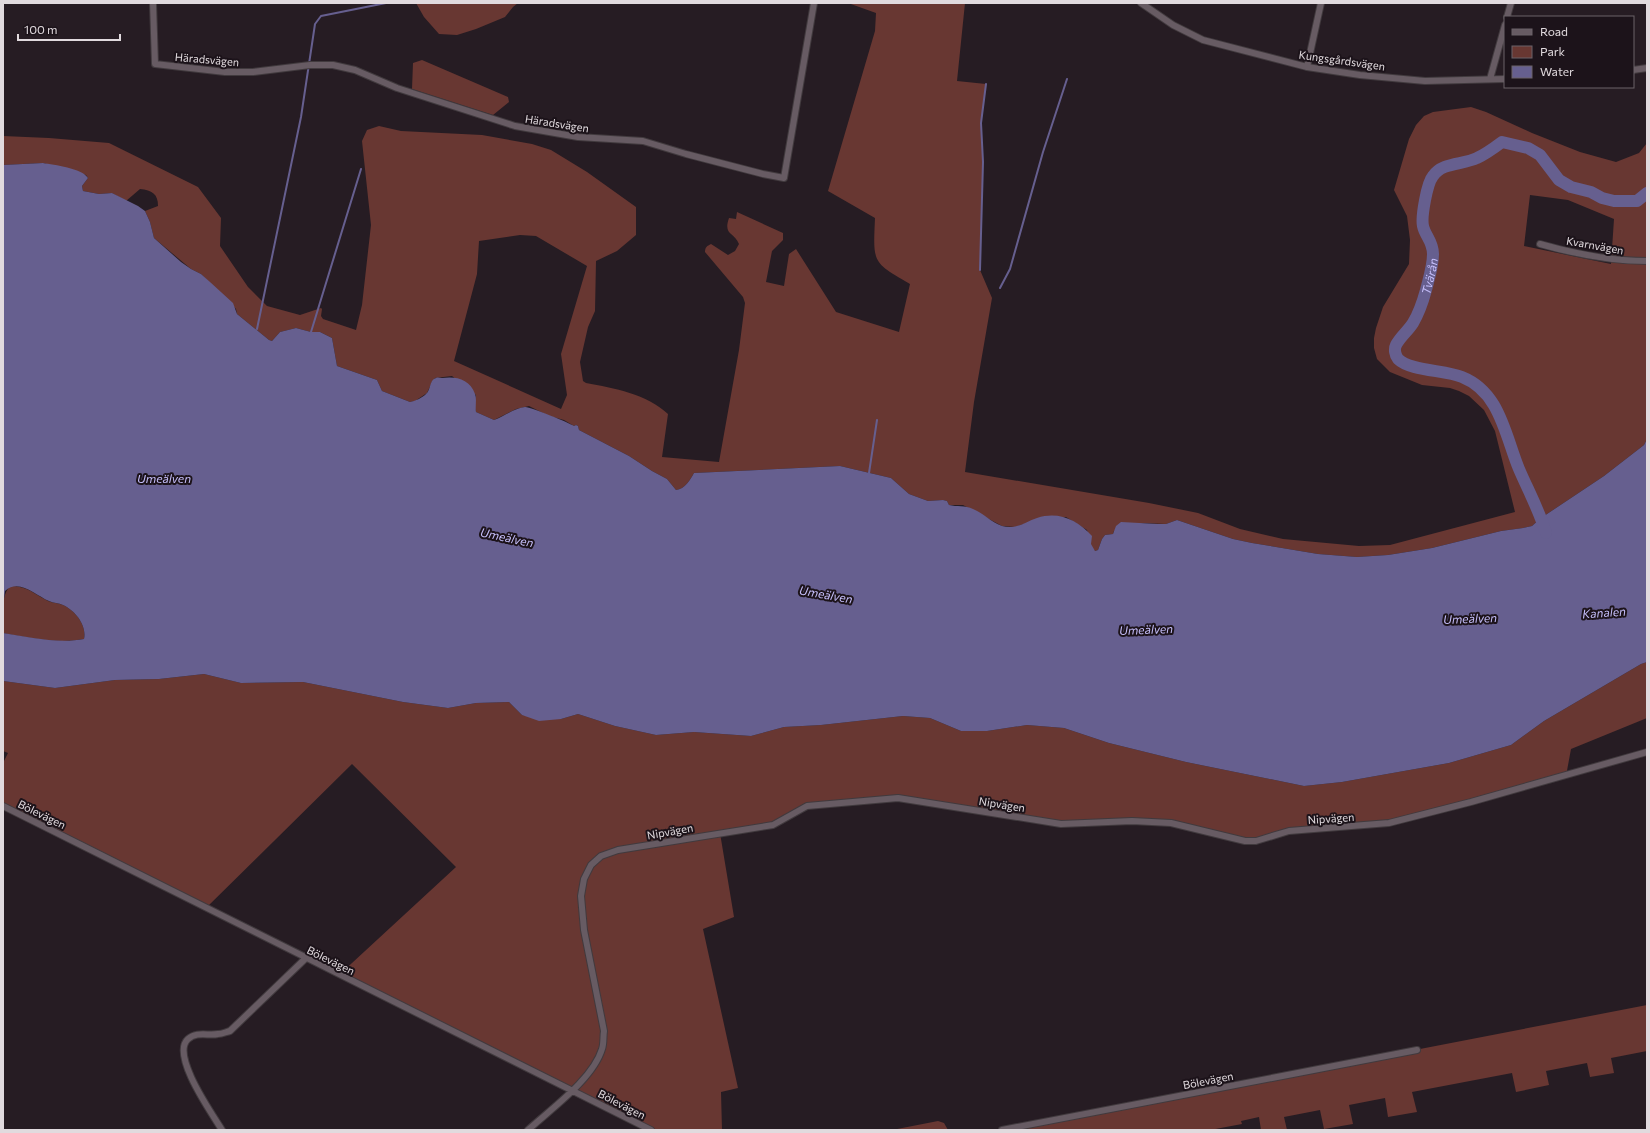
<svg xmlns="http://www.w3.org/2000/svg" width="1650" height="1133" font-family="Commissioner,sans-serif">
  <rect width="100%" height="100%" fill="#261c23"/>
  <path fill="#683732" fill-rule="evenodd" d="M416,3H518L513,7L505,17L476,29L457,35L439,34L424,17Z
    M848,3H965L957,81L986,84L981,123L983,162L980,270L992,298L974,402L965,472L1149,503L1198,513L1240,529L1283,539L1359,546L1390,545L1515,512L1495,431L1484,410L1469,396L1459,391L1450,388L1422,385L1390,372L1377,359L1374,348V338L1376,328L1383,307L1409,264L1410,240L1407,216L1394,190L1409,139L1416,125L1424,116L1433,112L1471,107L1486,112L1532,133L1580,152L1616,162L1639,153L1647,143V439L1644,445L1604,476L1541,518L1532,526L1523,528L1501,531L1432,548L1388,555L1357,557L1318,554L1252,543L1233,539L1177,520L1166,524L1143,523L1114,531L1113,534L1105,535L1102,539L1098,550L1095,551L1092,549L1087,530L1066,517L1024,524L1015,527L1002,526L963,505H949L947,501L943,500L928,501L909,494L891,478L840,466L694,473C690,480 685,489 676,490L667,479L652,471L629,456L579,430L578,426L576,425L574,426L564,420L549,416L529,406L516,409L494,420L476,412L474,405L476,395L452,376L435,378L432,382L427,393L415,401L410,402L382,391L377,380L337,366L332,338L320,332H311L296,328L280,332L272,341L269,340L237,314L236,309L201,274L191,269L154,238L150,222L145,211L158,206C158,194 152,190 140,189L126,201L112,193L99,194L83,191L82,186L88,178L86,175L43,163L3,165V136L49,138L109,143L198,187L221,218L220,246L248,287L267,306L300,315L321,308L322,309L321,316L323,319L356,330L362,305L371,225L362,141L367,130L379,126L401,131L482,135L532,144L551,150L587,172L636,207V235L617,251L596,261L595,311L588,327L580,362L583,381L586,383C614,388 647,394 668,414L662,457L719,462L739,350L745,303L743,297L705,252C705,247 707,246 711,244L728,255L735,251L739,244C734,232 723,235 729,218L736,219L737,212L783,233V240L772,251L766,282L784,286L789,254L796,249L836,312L899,332L910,284C872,262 873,263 875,218L828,191L875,31L876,13ZM1530,195L1568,200L1614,219L1611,264L1524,246ZM520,235L536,236L587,266L561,354L567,395L561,409L454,361L477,274L479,241Z
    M422,60L508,97L509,102L493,115L412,89L413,63Z
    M10,586C25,585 35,594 48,601C53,603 58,603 63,605C76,611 87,626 84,639C58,644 29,638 3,633C3,618 0,597 10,586Z
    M1647,662V718L1571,749L1566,776L1389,823L1289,831L1256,841L1171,823L1061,824L898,798L807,806L773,825L720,833L734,917L703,929L738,1088L721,1092L722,1130H651L339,975L456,867L352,764L206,908L3,806V763L8,753L3,751V681L55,688L115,680L159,679L204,674L241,683L303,682L403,702L448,708L476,703L509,702L522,715L561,719L578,714L615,726L656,735L694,732L751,736L784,727L821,725L903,716L930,718L961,731H987L1027,725L1064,728L1109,743L1186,762L1304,786L1342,782L1449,763L1511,745L1544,721L1641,664Z
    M1647,1005V1051L1611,1058L1614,1073L1590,1077L1587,1063L1546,1071L1549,1085L1516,1092L1512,1073L1412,1092L1417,1112L1388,1117L1385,1098L1349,1105L1353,1124L1324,1129L1320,1110L1284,1117L1287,1130H1261L1259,1117L1241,1121L1242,1124L1210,1130H1002Z
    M938,1121L944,1123L948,1130H892Z"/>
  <path fill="#665f8f" d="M43,163C54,165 82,168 88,178L82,186L83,191L99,194L112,193L138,206L145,211L150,222L154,238L181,262L191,269L201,274L210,282L233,303L237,314L269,340L272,341L280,332L296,328L311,332H320L332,338L337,366L377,380L382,391L410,402C415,401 422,398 426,394C431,390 429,380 436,378C438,377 440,378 442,378C456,376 470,379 475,394C477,399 475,407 476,412L494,420C504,416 515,408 525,407C528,406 570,423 574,426L576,425L578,426L579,430L629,456L652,471L667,479L676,490C685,489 690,480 694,473L840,466L891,478L909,494L928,501L943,500L947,501L949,505C957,507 965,505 973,509C983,513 991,522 1002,526C1016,530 1025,522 1037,518C1059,511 1077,520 1092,536L1091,544L1095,551L1098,550L1102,539L1105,535L1113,534L1116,526L1121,522L1158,524H1166L1177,520L1233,539L1252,543L1318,554L1357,557L1388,555L1432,548L1501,531L1523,528L1532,526L1541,518L1604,476L1644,445L1647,439V662L1641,664L1544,721L1511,745L1449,763L1342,782L1304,786L1186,762L1109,743L1064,728L1027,725L987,731H961L930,718L903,716L821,725L784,727L751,736L694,732L656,735L615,726L578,714L561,719L539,721L522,715L509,702L476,703L448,708L403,702L303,682L241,683L204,674L159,679L115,680L55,688L3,681V633C29,637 58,644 84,639C87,626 76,611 63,605C59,603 53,603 49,601C35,595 19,578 5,591L3,607V165Z"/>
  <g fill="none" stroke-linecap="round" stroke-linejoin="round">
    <path stroke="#665f8f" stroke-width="2" d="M980,270L983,162L981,123L986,84
      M1000,288L1010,269L1043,152L1067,79
      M257,329L301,117L315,24L321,16L386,3
      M311,332L361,169
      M869,473L877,420"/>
    <path stroke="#665f8f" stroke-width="12" id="s1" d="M1546,533C1539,510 1528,490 1519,469C1505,435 1500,392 1462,377C1445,370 1410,371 1398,359C1395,355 1394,349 1396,345C1400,337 1408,331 1413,323C1419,313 1423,301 1426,290C1429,278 1433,266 1433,254C1433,241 1425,236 1423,226C1421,217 1427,183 1433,176C1442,162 1463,165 1477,158C1486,154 1494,148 1502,142L1528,148L1540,155L1559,180L1571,187L1591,192L1602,198L1614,201H1637L1647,193"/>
    <defs>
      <path id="street" d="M153,3L155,64L225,72H253L310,65H333L355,70L397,88L515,126L578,137L643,141L686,154L763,174L784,178L814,3
        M1141,3L1173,25L1203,40L1307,67L1360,75L1425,81L1505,79
        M1507,17L1511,3
        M1307,67L1321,3
        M1633,70L1647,68
        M1490,79L1505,25
        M1540,244C1575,254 1610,261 1647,261
        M3,806L651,1130
        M222,1130C213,1115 170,1055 188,1039C197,1031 208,1036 218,1034C222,1034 226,1032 230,1031L306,958
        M528,1130C551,1109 593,1079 602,1049C604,1044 603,1037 604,1031L584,930L581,896L584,879L591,865L601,856L618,850L773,825L807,806L898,798L1061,824L1132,821L1171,823L1245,841H1256L1289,831L1389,823L1471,802L1647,752
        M1002,1130L1417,1050"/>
    </defs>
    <use href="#street" stroke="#413a3e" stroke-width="8"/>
    <use href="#street" stroke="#675b63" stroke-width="6"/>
  </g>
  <g text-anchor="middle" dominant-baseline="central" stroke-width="4" stroke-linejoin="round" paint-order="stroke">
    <g font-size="11" fill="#e1dade" stroke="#1c131a">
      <text transform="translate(207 59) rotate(5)">Häradsvägen</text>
      <text transform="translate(1342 60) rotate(8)">Kungsgårdsvägen</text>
      <text transform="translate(557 123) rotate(9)">Häradsvägen</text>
      <text transform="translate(1595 245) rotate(10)">Kvarnvägen</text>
      <text transform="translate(1002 804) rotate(9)">Nipvägen</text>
      <text transform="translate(42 814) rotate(26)">Bölevägen</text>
      <text transform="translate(1331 818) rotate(-4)">Nipvägen</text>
      <text transform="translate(670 831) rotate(-10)">Nipvägen</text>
      <text transform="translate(331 960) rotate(26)">Bölevägen</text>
      <text transform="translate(1208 1080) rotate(-11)">Bölevägen</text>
      <text transform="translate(622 1104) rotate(27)">Bölevägen</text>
    </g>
    <g font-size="12" font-style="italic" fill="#c6bffb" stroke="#1c131a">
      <text stroke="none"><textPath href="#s1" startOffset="341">Tvärån</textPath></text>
      <text x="164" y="478">Umeälven</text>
      <text transform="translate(507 537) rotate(12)">Umeälven</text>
      <text transform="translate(826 594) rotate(10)">Umeälven</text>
      <text transform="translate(1604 612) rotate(-4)">Kanalen</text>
      <text transform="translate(1470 618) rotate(-2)">Umeälven</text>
      <text transform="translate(1146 629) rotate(-2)">Umeälven</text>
    </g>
  </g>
  <rect width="1650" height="1133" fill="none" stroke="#e1dade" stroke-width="8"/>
  <rect x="1504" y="16" width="130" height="72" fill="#1c131a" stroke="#6b6368"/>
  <rect x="1512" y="29" width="20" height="6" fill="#675b63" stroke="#6b6368"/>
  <text x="1540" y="36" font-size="12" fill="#e1dade">Road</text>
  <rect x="1512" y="46" width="20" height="12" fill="#683732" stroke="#6b6368"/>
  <text x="1540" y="56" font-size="12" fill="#e1dade">Park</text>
  <rect x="1512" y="66" width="20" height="12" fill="#665f8f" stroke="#6b6368"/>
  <text x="1540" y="76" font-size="12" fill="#e1dade">Water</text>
  <path d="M18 34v6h102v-6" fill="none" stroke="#e1dade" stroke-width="2"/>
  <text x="24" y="34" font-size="12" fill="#e1dade" stroke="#1c131a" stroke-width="3" paint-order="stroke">100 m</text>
</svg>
